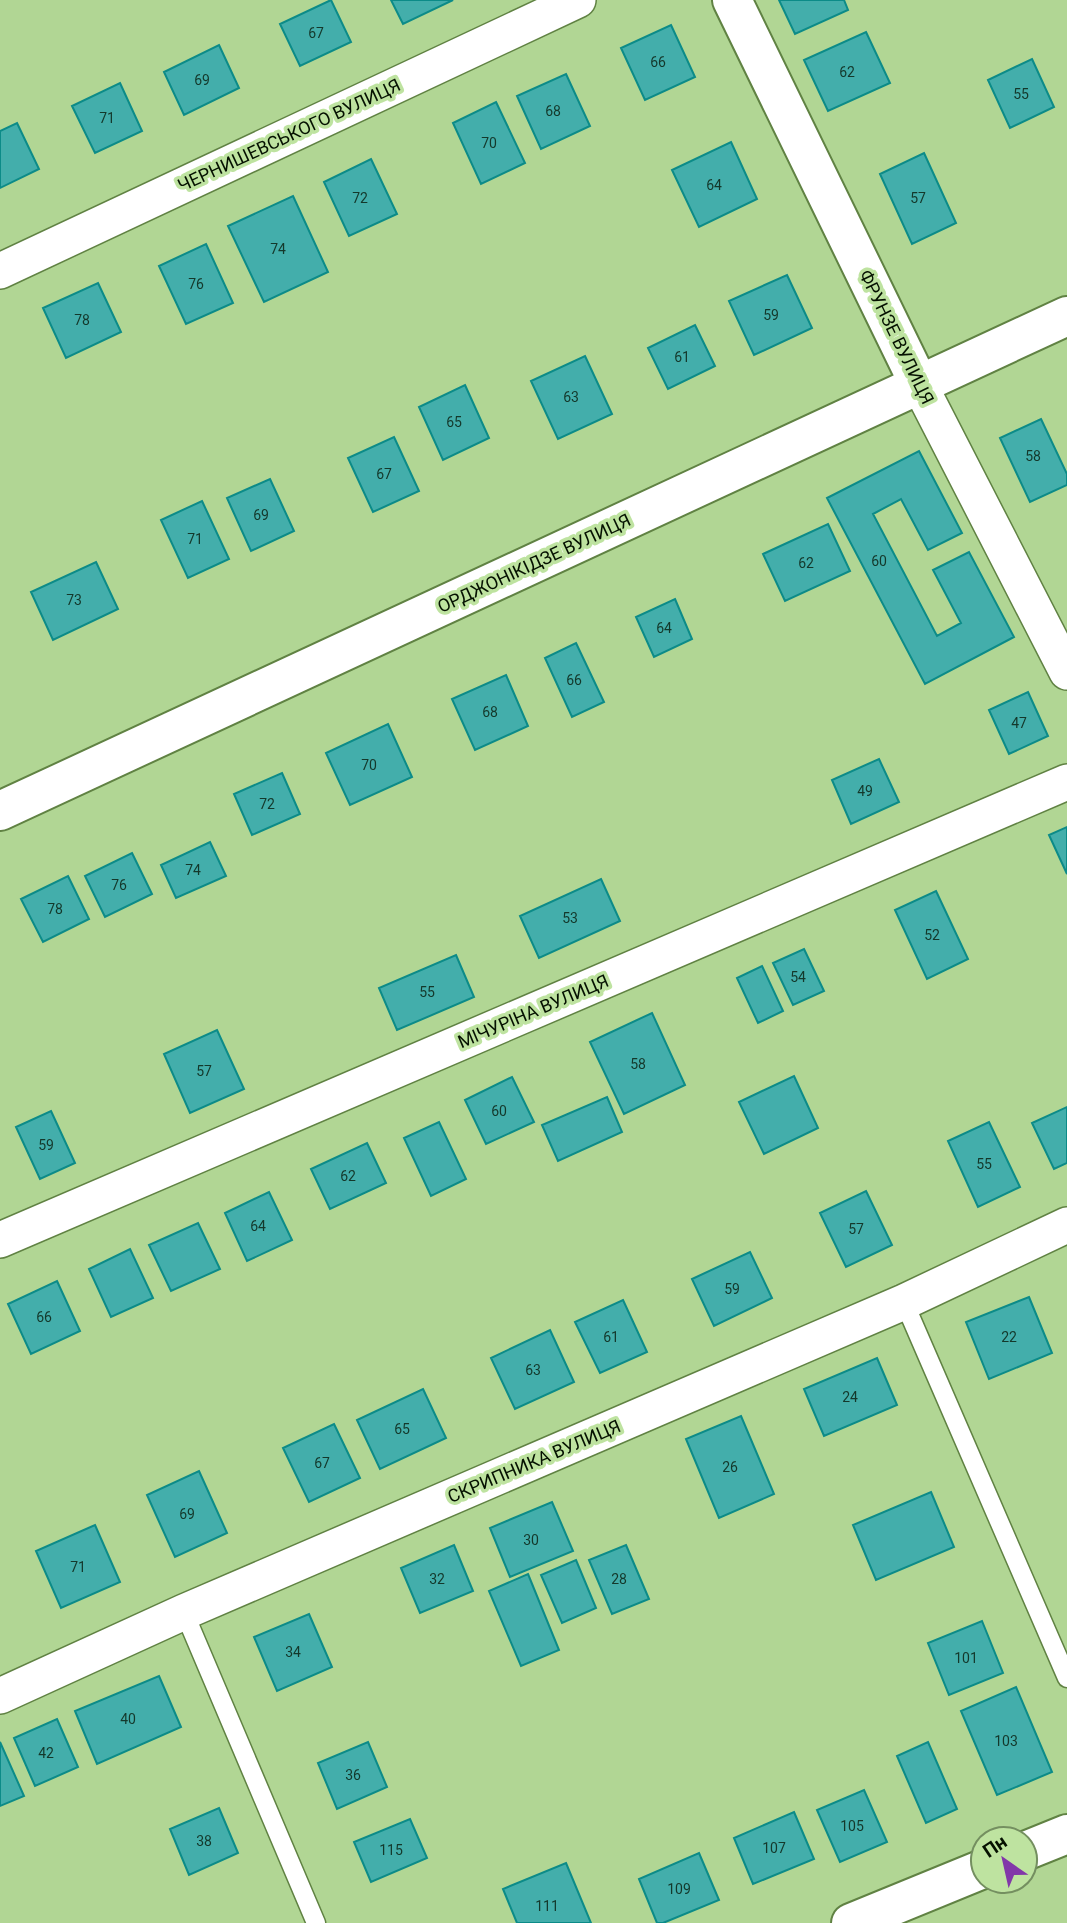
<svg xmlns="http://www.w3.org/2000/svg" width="1067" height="1923" font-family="Roboto,sans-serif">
  <rect width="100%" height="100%" fill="#b1d694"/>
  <path fill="#43aeab" stroke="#0c8b88" stroke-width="2" d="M331,0L351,42L300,66L280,24Z
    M391,0H453L403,24Z
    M779,0H844L848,10L795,34Z
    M671,25L695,77L645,100L621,48Z
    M866,32L890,83L828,111L804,60Z
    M219,45L239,88L184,115L164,72Z
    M1032,59L1054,107L1010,128L988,80Z
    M566,74L590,126L541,149L517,96Z
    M120,83L142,131L95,153L72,106Z
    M496,102L525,163L481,184L453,123Z
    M17,123L39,169L0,188V131Z
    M731,142L757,199L699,227L672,170Z
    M924,153L956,223L912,244L880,174Z
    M371,159L397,214L349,236L324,182Z
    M293,196L328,272L264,302L228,226Z
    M206,244L233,303L186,324L159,266Z
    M787,275L812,328L754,355L729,301Z
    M98,283L121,332L66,358L43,308Z
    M695,325L715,366L668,389L648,348Z
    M585,356L612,414L558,439L531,381Z
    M465,385L489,438L443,460L419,407Z
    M1041,419L1067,474V485L1030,502L1000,438Z
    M394,437L419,491L373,512L348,458Z
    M919,451L962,533L928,550L901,499L873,514L937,636L961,623L933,570L969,552L1014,637L925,684L827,498Z
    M270,479L294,531L251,551L227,498Z
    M202,501L229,559L188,578L161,520Z
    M828,524L850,571L785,601L763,554Z
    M96,562L118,609L53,640L31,592Z
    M675,599L692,639L654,657L636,617Z
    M576,643L604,702L572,717L545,658Z
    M506,675L528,726L475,750L452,699Z
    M1028,692L1048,736L1009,754L989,710Z
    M388,724L412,777L350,805L326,753Z
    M879,759L899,802L851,824L832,780Z
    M282,773L300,814L252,835L234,794Z
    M1067,827V874L1049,835Z
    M210,842L226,876L176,898L161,865Z
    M132,853L152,894L105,917L85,876Z
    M68,876L89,919L43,942L21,899Z
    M601,879L620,921L539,958L520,916Z
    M936,891L968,959L927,979L895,910Z
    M804,949L824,991L793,1005L773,963Z
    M456,955L474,997L397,1030L379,988Z
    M762,966L783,1011L758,1023L737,978Z
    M652,1013L685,1085L624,1114L590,1042Z
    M217,1030L244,1089L190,1113L164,1054Z
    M794,1076L818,1128L764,1154L739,1102Z
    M512,1077L534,1122L486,1144L465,1100Z
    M607,1097L622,1132L558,1161L542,1125Z
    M1067,1107V1163L1054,1169L1032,1123Z
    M51,1111L75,1163L40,1179L16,1127Z
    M439,1122L466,1179L431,1196L404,1138Z
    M989,1122L1020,1187L978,1207L948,1141Z
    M367,1143L386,1183L330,1209L311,1169Z
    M866,1191L892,1245L846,1267L820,1213Z
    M269,1192L292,1240L247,1261L225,1213Z
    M198,1223L220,1269L171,1291L149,1245Z
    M130,1249L153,1298L111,1317L89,1269Z
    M750,1252L772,1298L714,1326L692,1279Z
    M57,1281L80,1331L31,1354L8,1304Z
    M1029,1297L1052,1353L989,1379L966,1322Z
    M623,1300L647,1352L600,1373L575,1322Z
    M550,1330L574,1382L515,1409L491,1358Z
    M877,1358L897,1405L824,1436L804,1389Z
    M423,1389L446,1438L380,1469L357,1420Z
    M741,1416L774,1494L719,1518L686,1439Z
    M334,1424L360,1478L309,1502L283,1448Z
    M199,1471L227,1533L175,1557L147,1495Z
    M931,1492L954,1547L876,1580L853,1525Z
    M552,1502L573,1551L510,1577L490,1528Z
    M95,1525L120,1582L61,1608L36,1551Z
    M454,1545L473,1591L420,1613L401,1568Z
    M626,1545L649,1599L612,1614L589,1560Z
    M576,1560L596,1608L562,1623L541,1575Z
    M528,1574L559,1650L521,1666L489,1591Z
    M309,1614L332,1667L277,1691L254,1637Z
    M982,1621L1003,1673L949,1695L928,1643Z
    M159,1676L181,1727L97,1764L75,1711Z
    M1016,1687L1052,1772L997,1795L961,1711Z
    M57,1719L78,1767L35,1786L14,1738Z
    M0,1742L24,1796L0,1806Z
    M368,1742L387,1787L337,1809L318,1763Z
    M928,1742L957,1809L926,1823L897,1756Z
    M864,1790L887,1842L840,1862L817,1810Z
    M219,1808L238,1853L189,1875L170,1829Z
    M794,1812L814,1859L753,1884L734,1838Z
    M410,1819L427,1858L371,1882L354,1842Z
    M699,1853L719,1900L663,1923H657L639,1879Z
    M566,1863L591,1923H517L503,1889Z"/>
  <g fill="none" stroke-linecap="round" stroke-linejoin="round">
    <defs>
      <path id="lane" d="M904,1302L1067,1678
        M184,1612L316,1923"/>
      <path id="street" d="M0,271L578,0
        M919,384L1067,672
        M0,1240L1067,782
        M0,1696L184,1612L904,1302L1067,1225"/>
      <path id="secondary" d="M732,0L919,384
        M0,811L1067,316
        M1025,1851L1067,1834
        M851,1923L983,1869"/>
    </defs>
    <use href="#lane" stroke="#608243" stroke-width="21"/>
    <use href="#street" stroke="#608243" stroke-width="38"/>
    <use href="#secondary" stroke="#608243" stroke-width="42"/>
    <use href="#lane" stroke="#fff" stroke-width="18"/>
    <use href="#street" stroke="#fff" stroke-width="35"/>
    <use href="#secondary" stroke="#fff" stroke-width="38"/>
  </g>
  <g text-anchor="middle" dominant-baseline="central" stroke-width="7" stroke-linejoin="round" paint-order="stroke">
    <g font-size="14" fill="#14382b">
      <text x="316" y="33">67</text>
      <text x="658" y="62">66</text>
      <text x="847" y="72">62</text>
      <text x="202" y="80">69</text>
      <text x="1021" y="94">55</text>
      <text x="553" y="111">68</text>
      <text x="107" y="118">71</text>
      <text x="489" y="143">70</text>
      <text x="714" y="185">64</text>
      <text x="360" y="198">72</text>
      <text x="918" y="198">57</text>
      <text x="278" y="249">74</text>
      <text x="196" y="284">76</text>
      <text x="771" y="315">59</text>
      <text x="82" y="320">78</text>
      <text x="682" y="357">61</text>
      <text x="571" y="397">63</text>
      <text x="454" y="422">65</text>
      <text x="1033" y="456">58</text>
      <text x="384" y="474">67</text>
      <text x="261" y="515">69</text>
      <text x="195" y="539">71</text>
      <text x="879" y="561">60</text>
      <text x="806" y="563">62</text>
      <text x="74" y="600">73</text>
      <text x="664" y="628">64</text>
      <text x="574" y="680">66</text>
      <text x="490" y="712">68</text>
      <text x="1019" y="723">47</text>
      <text x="369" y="765">70</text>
      <text x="865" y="791">49</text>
      <text x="267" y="804">72</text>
      <text x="193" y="870">74</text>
      <text x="119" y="885">76</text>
      <text x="55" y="909">78</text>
      <text x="570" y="918">53</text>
      <text x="932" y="935">52</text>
      <text x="798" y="977">54</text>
      <text x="427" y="992">55</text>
      <text x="638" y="1064">58</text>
      <text x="204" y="1071">57</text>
      <text x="499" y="1111">60</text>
      <text x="46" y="1145">59</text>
      <text x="984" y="1164">55</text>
      <text x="348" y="1176">62</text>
      <text x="258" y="1226">64</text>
      <text x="856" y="1229">57</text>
      <text x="732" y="1289">59</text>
      <text x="44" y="1317">66</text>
      <text x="611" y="1337">61</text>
      <text x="1009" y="1337">22</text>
      <text x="533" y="1370">63</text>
      <text x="850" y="1397">24</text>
      <text x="402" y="1429">65</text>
      <text x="322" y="1463">67</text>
      <text x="730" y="1467">26</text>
      <text x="187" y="1514">69</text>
      <text x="531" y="1540">30</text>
      <text x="78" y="1567">71</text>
      <text x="437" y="1579">32</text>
      <text x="619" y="1579">28</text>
      <text x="293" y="1652">34</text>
      <text x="966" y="1658">101</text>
      <text x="128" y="1719">40</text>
      <text x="1006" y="1741">103</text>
      <text x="46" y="1753">42</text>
      <text x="353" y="1775">36</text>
      <text x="852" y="1826">105</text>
      <text x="204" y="1841">38</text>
      <text x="774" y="1848">107</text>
      <text x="391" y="1850">115</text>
      <text x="679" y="1889">109</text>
      <text x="547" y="1906">111</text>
    </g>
    <g font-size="18" fill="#051100" stroke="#bee3a0">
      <text transform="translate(289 135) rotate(-25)">ЧЕРНИШЕВСЬКОГО ВУЛИЦЯ</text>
      <text transform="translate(897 337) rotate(64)">ФРУНЗЕ ВУЛИЦЯ</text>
      <text transform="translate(534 563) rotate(-25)">ОРДЖОНІКІДЗЕ ВУЛИЦЯ</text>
      <text transform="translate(533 1011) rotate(-23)">МІЧУРІНА ВУЛИЦЯ</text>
      <text transform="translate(534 1461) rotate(-23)">СКРИПНИКА ВУЛИЦЯ</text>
    </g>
  </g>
  <g transform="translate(1004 1860) rotate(326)"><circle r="33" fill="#bee3a0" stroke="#748f60" stroke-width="2"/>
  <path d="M0-5L12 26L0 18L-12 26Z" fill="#8237a9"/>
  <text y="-10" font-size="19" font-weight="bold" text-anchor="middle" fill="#051100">Пн</text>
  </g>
</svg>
